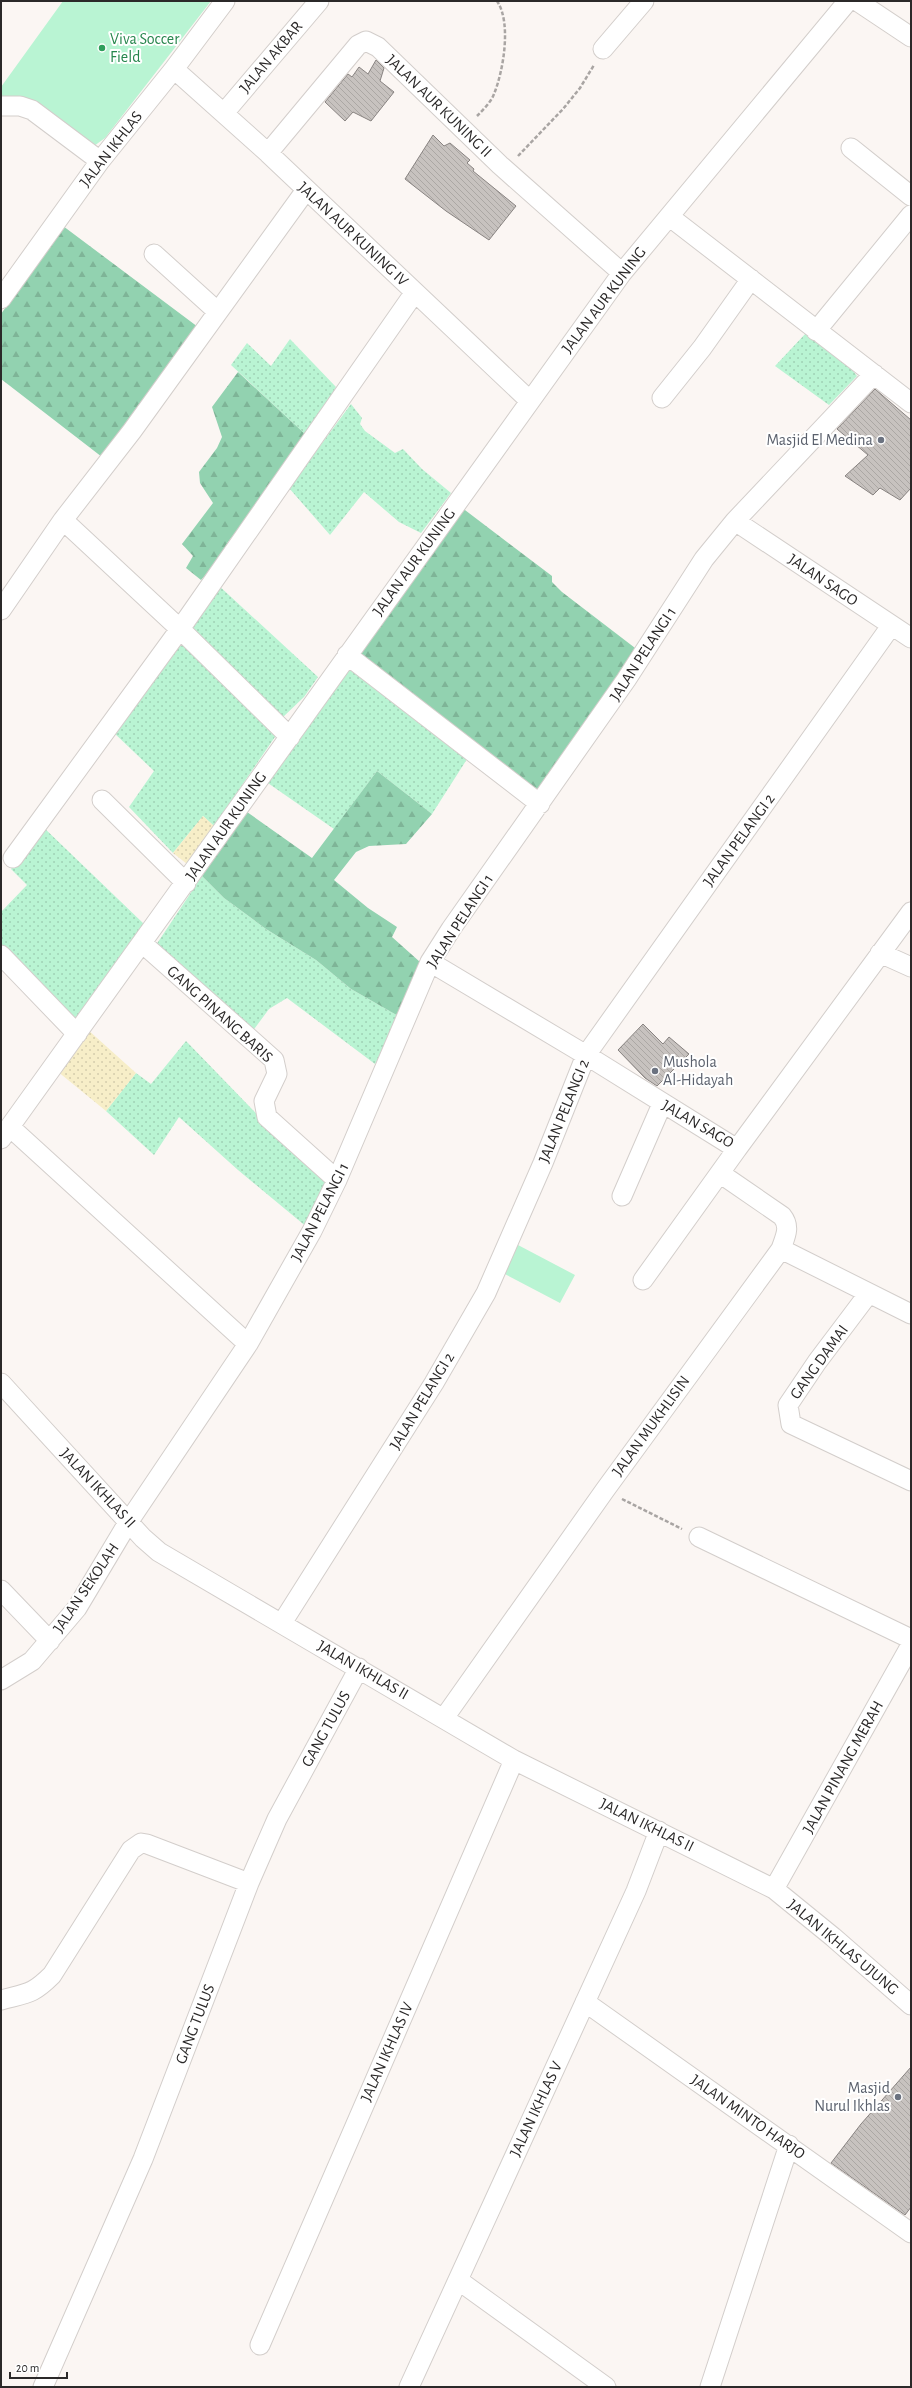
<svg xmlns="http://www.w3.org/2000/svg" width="912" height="2388" font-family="'Alegreya Sans',sans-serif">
  <defs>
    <pattern id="grass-dots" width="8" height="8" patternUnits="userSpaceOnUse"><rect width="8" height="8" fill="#b9f4d3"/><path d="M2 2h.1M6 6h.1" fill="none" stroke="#9fd1b5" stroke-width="1.8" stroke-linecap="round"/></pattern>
    <pattern id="forest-firs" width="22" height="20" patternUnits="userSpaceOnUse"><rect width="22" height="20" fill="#92d2b0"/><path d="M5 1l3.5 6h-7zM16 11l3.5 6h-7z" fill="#7eb497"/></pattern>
    <pattern id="sand-dots" width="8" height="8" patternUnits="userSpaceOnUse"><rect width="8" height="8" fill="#f7eec8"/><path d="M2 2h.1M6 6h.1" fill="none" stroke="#d4ccac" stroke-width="1.8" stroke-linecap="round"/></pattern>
    <pattern id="building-back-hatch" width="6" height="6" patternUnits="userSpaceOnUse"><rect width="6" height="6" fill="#c7c2bf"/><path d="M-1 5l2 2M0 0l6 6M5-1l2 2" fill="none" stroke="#aba7a4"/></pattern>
  </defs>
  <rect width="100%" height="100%" fill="#fbf6f3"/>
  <path fill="url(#grass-dots)" d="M807,332L850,367L857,376L829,405L775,366Z
    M290,339L336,387L319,417L305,434L231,365L247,343L271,366Z
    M351,404L362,418L360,424L365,431L395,453L403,449L422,469L451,493L421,533L399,522L364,492L330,535L289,488Z
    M217,584L318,677L304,697L282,718L185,629Z
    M177,640L277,734L214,826L203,816L173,853L129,807L154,771L112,731Z
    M348,667L469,756L432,814L377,771L334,829L265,781Z
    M41,825L144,924L76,1023L1,951V912L27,885L11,869Z
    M202,876L224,898L266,929L316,960L351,989L400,1017L375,1064L287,998L269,1009L252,1032L156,945Z
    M186,1041L278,1136L328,1181L308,1228L238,1170L179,1117L154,1155L106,1111L136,1073L151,1084Z"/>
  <path fill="url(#forest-firs)" d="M63,226L198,327L102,457L1,379V314Z
    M238,372L305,434L239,528L228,542L220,559L201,580L186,568L193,556L182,544L213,503L200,483L199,472L217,448L222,437L212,407Z
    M461,507L552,576V582L562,592L639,651L538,791L357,655Z
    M377,771L432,814L406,844L369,846L356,852L334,880L368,908L397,927L392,937L420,962L400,1017L351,989L316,960L266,929L224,898L202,876L247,812L312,858Z"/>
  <path fill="url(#sand-dots)" d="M203,816L214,826L187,864L173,853Z
    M87,1029L136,1073L106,1111L57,1071Z"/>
  <path fill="#b9f4d3" d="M63,1H211L105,138L94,146L1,99V87Z
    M518,1245L575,1275L560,1303L503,1273Z"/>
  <path fill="url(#building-back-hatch)" stroke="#888381" d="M376,60L384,68L380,81L394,92L371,121L353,112L345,121L325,102L348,74L352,77L359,67L368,74Z
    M433,135L444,146L450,143L470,160L467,163L474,169L473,171L516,206L489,240L446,211L405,179Z
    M875,389L911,420V488L900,500L880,488L873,495L845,476L868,455L837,429Z
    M643,1024L663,1044L669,1037L689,1054L657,1086L645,1078L618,1050Z
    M911,2067V2207L905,2215L831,2163L861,2124Z"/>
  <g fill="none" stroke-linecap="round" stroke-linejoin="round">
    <defs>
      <path id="minor" d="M857,1L911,37
        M603,49L644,1
        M174,69L268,153L530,401
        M1,106H20L32,110L100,161
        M224,113L319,1
        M851,148L911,196
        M268,153L358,45L366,41L378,47L500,165L622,273
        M670,217L911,403
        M154,254L218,312
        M1,299L100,161L174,69L225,1
        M816,331L911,215
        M662,398L702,348L751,279
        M63,520L180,629L290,737
        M735,521L911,638
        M1,610L63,520L132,431L306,190
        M347,655L540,804
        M102,800L186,883
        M13,858L180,629L415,292
        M142,943L274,1060L277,1074L264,1101L267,1117L337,1180
        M880,953L911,967
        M1,955L77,1034
        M430,962L586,1055L737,1149L911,912
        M10,1127L248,1344
        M1,1139L622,273L848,1
        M622,1196L662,1104
        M781,1249L911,1314
        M643,1280L737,1149
        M869,1293L817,1362L788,1405L791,1424L911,1481
        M1,1383L143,1538L159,1552L514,1760L774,1889L833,1937L911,2005
        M699,1537L911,1639
        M1,1590L50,1641
        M282,1623L434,1383L486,1293L543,1163L586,1055L891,626
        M1,1680L32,1661L77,1608L129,1521L248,1344L312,1231L337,1180L430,962L451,929L626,680L704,559L735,521L874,374
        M444,1718L605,1490L781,1249C785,1237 791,1227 782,1216L721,1174
        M774,1889L911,1645
        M1,2000C27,1993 32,1995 52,1975L131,1850L141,1843L147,1844L249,1883
        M585,2002L911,2233
        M458,2280L606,2387
        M260,2345L514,1760
        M43,2387L143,2159L249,1883L277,1819L359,1668
        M409,2387L636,1891L659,1831
        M710,2387L789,2145"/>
    </defs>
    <use href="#minor" stroke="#d3cecb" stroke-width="21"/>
    <path stroke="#a9a5a3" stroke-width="2.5" stroke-dasharray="4 2" stroke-linecap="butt" d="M477,116C483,110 491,102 494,94C503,72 512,23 497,1
      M518,156L563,109L580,88L594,65
      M622,1499L682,1529"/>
    <use href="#minor" stroke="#fff" stroke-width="19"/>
  </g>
  <circle fill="#2e9e5b" stroke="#fff" stroke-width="1.5" cx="102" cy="48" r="4"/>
  <g fill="#6b7280" stroke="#fff" stroke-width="1.5">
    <circle cx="881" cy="440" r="4"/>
    <circle cx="655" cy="1071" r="4"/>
    <circle cx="898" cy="2097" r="4"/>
  </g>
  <g text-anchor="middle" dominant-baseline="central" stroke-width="4" stroke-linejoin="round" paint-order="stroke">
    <g font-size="16" fill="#27864d" stroke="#fff" text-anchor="start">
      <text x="110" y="39">Viva Soccer<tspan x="110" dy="18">Field</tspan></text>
    </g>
    <g font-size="16" fill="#2b2929" stroke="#fff">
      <text transform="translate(271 57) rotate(-50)">JALAN AKBAR</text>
      <text transform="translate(439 106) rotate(44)">JALAN AUR KUNING II</text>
      <text transform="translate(111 149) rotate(-52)">JALAN IKHLAS</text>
      <text transform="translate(353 234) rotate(43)">JALAN AUR KUNING IV</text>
      <text transform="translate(604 300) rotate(-53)">JALAN AUR KUNING</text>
      <text transform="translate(414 562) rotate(-54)">JALAN AUR KUNING</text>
      <text transform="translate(823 580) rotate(34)">JALAN SAGO</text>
      <text transform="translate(643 654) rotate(-57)">JALAN PELANGI 1</text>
      <text transform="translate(226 826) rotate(-55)">JALAN AUR KUNING</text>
      <text transform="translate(739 840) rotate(-54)">JALAN PELANGI 2</text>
      <text transform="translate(460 921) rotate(-57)">JALAN PELANGI 1</text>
      <text transform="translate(220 1014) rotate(42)">GANG PINANG BARIS</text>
      <text transform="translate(564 1111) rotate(-68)">JALAN PELANGI 2</text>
      <text transform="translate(698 1124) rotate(30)">JALAN SAGO</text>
      <text transform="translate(320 1212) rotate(-63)">JALAN PELANGI 1</text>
      <text transform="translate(819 1362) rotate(-54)">GANG DAMAI</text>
      <text transform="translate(422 1401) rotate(-59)">JALAN PELANGI 2</text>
      <text transform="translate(651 1426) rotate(-54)">JALAN MUKHLISIN</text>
      <text transform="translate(98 1488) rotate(47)">JALAN IKHLAS II</text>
      <text transform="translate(86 1588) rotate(-56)">JALAN SEKOLAH</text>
      <text transform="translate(363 1670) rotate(30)">JALAN IKHLAS II</text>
      <text transform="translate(326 1729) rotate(-61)">GANG TULUS</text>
      <text transform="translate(843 1767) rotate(-61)">JALAN PINANG MERAH</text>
      <text transform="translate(647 1825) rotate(26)">JALAN IKHLAS II</text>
      <text transform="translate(843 1947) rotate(40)">JALAN IKHLAS UJUNG</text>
      <text transform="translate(195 2024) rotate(-69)">GANG TULUS</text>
      <text transform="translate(387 2052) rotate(-66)">JALAN IKHLAS IV</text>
      <text transform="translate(536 2109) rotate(-65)">JALAN IKHLAS V</text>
      <text transform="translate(748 2117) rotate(35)">JALAN MINTO HARJO</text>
    </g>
    <g font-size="16" fill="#5b616d" stroke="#fff" text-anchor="end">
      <text x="873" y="440">Masjid El Medina</text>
      <text x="663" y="1062" text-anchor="start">Mushola<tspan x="663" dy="18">Al-Hidayah</tspan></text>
      <text x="890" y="2088">Masjid<tspan x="890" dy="18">Nurul Ikhlas</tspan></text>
    </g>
  </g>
  <rect width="912" height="2388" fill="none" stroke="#2b2929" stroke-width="4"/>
  <path d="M10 2372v6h57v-6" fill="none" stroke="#2b2929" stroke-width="2"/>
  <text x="16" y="2372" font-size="12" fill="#2b2929" stroke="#ffffff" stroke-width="3" paint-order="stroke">20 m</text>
</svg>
